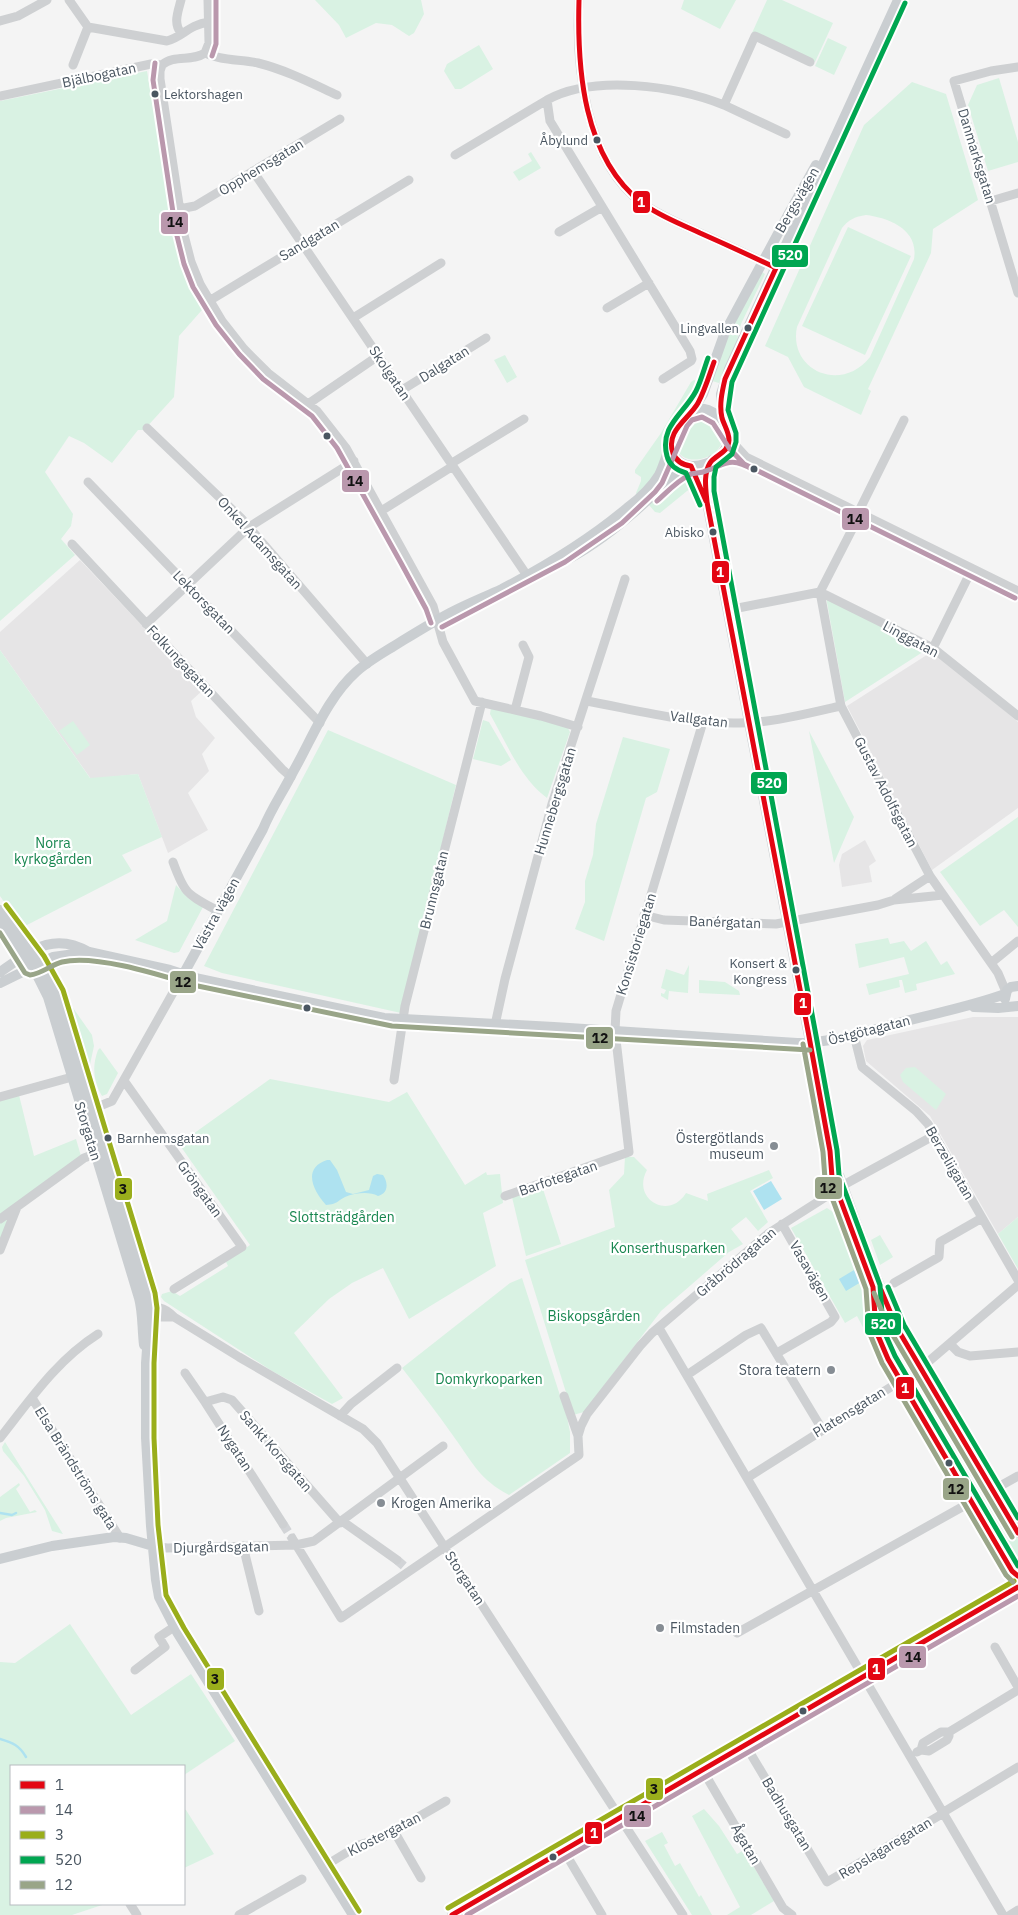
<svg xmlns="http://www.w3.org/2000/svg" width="1018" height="1915" font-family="'IBM Plex Sans',sans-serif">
  <rect width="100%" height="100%" fill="#f4f4f4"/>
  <path fill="#e6e5e6" d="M80,560L203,690L191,701L196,717L215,738L202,754L209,771L188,793L208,830L168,853L138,774L91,779L0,650V632Z
    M933,651L1018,722V808L932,870L847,706Z
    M865,840L876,861L869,866L872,882L842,887L839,865L842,854Z
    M973,1017H1018V1217L998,1234L930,1116L866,1061L863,1046L867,1040Z"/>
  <path fill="#d9f2e3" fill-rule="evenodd" d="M315,0H421L424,14L414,33L409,36L392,25L376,23L346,38L339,25Z
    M684,0H736L720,29L681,9Z
    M767,0H782L833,23L815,62L752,33Z
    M828,38L847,47L834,75L815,66Z
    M479,45L493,69L461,89H455L444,71L447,64Z
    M147,71L176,245L188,282L202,310L179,336L174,397L144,430H138L112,463L84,443L69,436L45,472L73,514L71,526L61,539L75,555L0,621V101Z
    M999,78L1018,142V162L988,171L968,105L977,85Z
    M912,82L946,94L978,200L933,229L931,253L868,389L871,391L861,415L804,387L788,357L765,346L864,125ZM866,215C890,218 919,230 914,259L870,357C841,394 788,370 797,327L842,228C849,219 855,217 866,215Z
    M531,152L541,168L519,181L513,172L532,161L528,154Z
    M848,227L911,256L865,355L802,326Z
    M762,272L765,274L741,324L737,340L719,383L712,381L729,334Z
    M505,355L517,377L507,383L494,360Z
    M694,380L702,383C697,400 682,409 674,424C666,439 664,460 655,474C650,481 643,488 637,495L636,493L641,481V477L635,473V470L661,433L691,382Z
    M700,416C710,417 717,422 721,432C732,467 648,474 688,421Z
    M681,476L689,477L697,486L687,491L660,513L655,512L649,505Z
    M826,597L929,648L845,702Z
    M0,650L90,778L138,774L162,837L122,855L132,871L25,926L18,922L0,896Z
    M491,708L539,719L568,728L570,732L547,798C520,778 506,742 490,714Z
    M483,720L489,722L511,760L501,766L473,759Z
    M73,721L90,745L77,755L59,731Z
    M328,730L456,785L401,1013L222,973L204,966Z
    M809,731L854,817L834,863Z
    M623,737L670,749L657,792L646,798L604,941L575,929L585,902V881L593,855L596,824Z
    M1018,817V927L1004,910L980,926L940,872Z
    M176,885L188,898L203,907L179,952L174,953L135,940L167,921Z
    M888,938L890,944L904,941L911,951L926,941L941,965L947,961L955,974L916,984L917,990L905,993L902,980H899L900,987L869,995L866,984L909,974L904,957L859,968L855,944Z
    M689,965L688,993L669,991L668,1000L661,996V993L664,994L666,990L661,988L666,969L684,975Z
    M699,980L725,982L739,991L740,995L699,993Z
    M57,985L92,1035L94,1046L89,1069L99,1103L94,1102Z
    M100,1048L118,1073L107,1094L102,1096C93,1081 92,1066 98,1050Z
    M821,1059L824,1060L834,1112L833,1113L830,1111L820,1061Z
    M915,1067L946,1094L936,1110L903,1082L900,1075L906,1068Z
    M270,1079L389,1102L407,1092L465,1185L486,1172L487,1175L500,1174L503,1203L483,1213L496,1266L409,1319L383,1268L352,1283L329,1299L294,1333L343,1398L332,1404L272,1371L164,1301L161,1297L162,1294L172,1291L180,1296L228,1266L226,1262L250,1245L179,1144Z
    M19,1095L34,1156L76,1139L81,1156L14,1206L0,1244V1100Z
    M625,1157H634L647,1170C631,1199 669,1221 686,1193L708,1201L707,1194L769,1170L773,1178L750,1191L768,1222L758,1231L746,1217L731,1229L743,1244L729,1252L661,1311L584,1412L573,1415L525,1260L615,1227L609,1190L624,1174Z
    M542,1186L561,1244L526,1256L512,1197Z
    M827,1208L833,1212L867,1296L868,1337L857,1316L845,1323L791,1228Z
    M1018,1217V1269L998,1234Z
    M880,1235L893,1257L880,1265L871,1240Z
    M522,1278L567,1417L570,1432V1453L509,1495C479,1479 473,1463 454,1437C438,1414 420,1391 402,1368L510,1283Z
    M878,1294L915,1362L898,1372L882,1342Z
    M922,1376L1018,1539V1572L906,1386Z
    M5,1442L63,1534L52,1531L45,1510L24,1476L3,1451L2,1447Z
    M19,1483L20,1485L16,1489L30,1512L35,1510L37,1512L6,1518L0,1521V1497Z
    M70,1624L131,1715L191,1674L235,1741L184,1775V1766H11V1904H105L72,1915H0V1662L15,1663Z
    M184,1809L186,1810L214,1854L184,1868Z
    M704,1809L719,1826L737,1854L744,1850L774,1901L751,1915H727L740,1907L692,1816Z
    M662,1832L668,1843L664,1845L675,1866L680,1863L698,1895L699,1897L701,1895L712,1915H692L645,1841Z"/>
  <path fill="#aee2f0" d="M327,1160H330L337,1170L346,1192L353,1194L369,1190L373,1176L377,1174L383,1175C388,1182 389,1193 378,1196C369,1191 355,1193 345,1197C337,1201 338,1204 326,1205C313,1191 302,1168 327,1160Z
    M771,1181L782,1199L764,1210L753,1191Z
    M854,1270L861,1282L846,1291L839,1279Z"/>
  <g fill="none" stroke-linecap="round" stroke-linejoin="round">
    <path stroke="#aee2f0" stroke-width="2.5" d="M0,1513L12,1515L16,1513
      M0,1739C13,1743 19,1745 26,1757"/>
    <path stroke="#d2d4d7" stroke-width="9" stroke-dasharray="9 4.5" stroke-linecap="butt" d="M283,1524L292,1538
      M397,1560L405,1567"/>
    <path stroke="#ced0d2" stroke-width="9" d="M69,0L88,27L167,41C183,37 188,25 209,22
      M181,0C178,12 173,23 181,33
      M579,0C575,65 586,163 642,203C659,215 678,223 696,231C723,243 750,255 776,268
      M0,21L18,16L47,0
      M205,53C221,61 241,59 258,63C286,70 311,83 337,95
      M205,53L209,43L208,0
      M73,65L88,27
      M162,65L160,71V79L183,231L191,262L200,284L222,321L244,349L268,373L317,411L346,448L433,606L443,642L475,701L541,716L578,727
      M1018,67L991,71L954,81L1018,293
      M0,96L151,64L162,65C174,54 192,62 205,53
      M724,105L786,134
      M455,155L547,100
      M253,171L526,574
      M991,201L1018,193
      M179,209L195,206L340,119
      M559,232L602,207
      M209,301L409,180
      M607,308L649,283
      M353,318L441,263
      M663,379L691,361L692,359L690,351L550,121L547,100C594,74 676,86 724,105L755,36L810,62
      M402,390L486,338
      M308,404L378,356
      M147,428L241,518L367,664
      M728,433L736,446L747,458
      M720,456L731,454L748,458L1018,591
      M452,463L524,419
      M88,482L320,723
      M381,511L453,466
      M858,513L904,420
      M72,544L282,769L291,777
      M820,592L841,706L930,876L998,973L1006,992
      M820,592L933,648L1018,716
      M728,610L820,592L860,514
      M146,624L249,527L354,461
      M933,648L972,569
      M587,701C636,710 689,724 739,723C773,723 808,713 841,706
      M515,710L529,657L523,645
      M173,862C185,895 187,894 218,911
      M895,899L930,876
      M644,915L664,920L776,924L878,905L894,900L943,895
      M991,963L1018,941
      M495,1025L505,979L552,804L625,579
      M854,1035L862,1067L916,1111L928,1124L1018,1280
      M394,1080L405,1006L482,702
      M125,1082L242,1247L174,1289
      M0,1097L72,1077
      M85,1112L112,1101L183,975
      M505,1196L629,1152L615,1031L616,1011L703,722
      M0,1219L84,1158L95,1154
      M0,1250L17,1207
      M894,1283L939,1257L940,1242L982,1218
      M174,1317H149L143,1311C156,1305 164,1307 174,1317L239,1357L363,1429L377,1443L683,1915
      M659,1328L1003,1915
      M950,1344L958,1352L970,1356L1018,1352
      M777,1353L831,1322L835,1317L782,1224
      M185,1373L205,1402L283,1524
      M687,1375L746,1335L761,1328L822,1429
      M32,1398L120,1538
      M205,1402L223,1397L232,1400L340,1523
      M340,1416L351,1404L397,1368
      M578,1436L581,1426L587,1414L640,1346L652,1333L769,1233L849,1182L935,1135
      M0,1438C30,1400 57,1360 98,1334
      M747,1478L921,1368L1018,1285
      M993,1490L1018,1476
      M342,1521L397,1560
      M292,1538L341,1618L579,1455L578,1436L564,1396
      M153,1546L167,1548L296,1545L314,1541L443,1446
      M243,1546L259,1611
      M737,1633L971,1502
      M995,1647L1018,1687
      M135,1670L165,1647L159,1637L174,1627
      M746,1746L827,1882L942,1814
      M921,1750L923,1743L941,1732H949L1018,1690
      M917,1752L921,1750L929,1751L947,1740L949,1736V1732
      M705,1770L709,1781L783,1908L792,1915
      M942,1813L1018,1767
      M394,1831L421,1878
      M564,1851L602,1915
      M323,1867L359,1845L382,1838L446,1801
      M130,1904L137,1915
      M239,1915L302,1879
      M1010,1915L1018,1910"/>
    <path stroke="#caced1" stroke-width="10" d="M692,411L703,394L725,332L789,213L816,165
      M723,421L721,394L729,369L898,0
      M712,460L706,476L707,502L808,1031L830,1151L832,1177L873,1287C878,1307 873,1326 880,1344L1012,1571L1018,1576
      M691,466L704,494
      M562,562C588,550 611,532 632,514C651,498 667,479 689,467
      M0,910C21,936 42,962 56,993L148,1295L150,1308L146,1363V1438L151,1526L156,1580L159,1597L177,1632L353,1915
      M0,919L38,977L48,997L139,1298C143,1313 142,1328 144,1345
      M0,972C31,951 52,931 89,952L170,970L195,978L384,1018L554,1027L797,1043C833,1043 868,1031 902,1022C937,1013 972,1006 1005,994
      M183,975L263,829C271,809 283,792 293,772C312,739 327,698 356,672C367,662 381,654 394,646C412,635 431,623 450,613C467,604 485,597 502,589C546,566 589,540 627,508C639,499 651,488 659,475C670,455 679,388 717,415C724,420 729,430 729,438C728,466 669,482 672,441
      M0,983L53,957L89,952
      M1005,999L1007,990L1011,987L1018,986
      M974,1007L998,1008L1018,1006
      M839,1175L862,1239
      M876,1276L897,1328L1018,1533
      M0,1559L52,1546L114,1537L126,1538L153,1546
      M452,1915L513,1881L1018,1587"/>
    <defs>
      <path id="bus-1" d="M579,0C577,69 583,157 642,203C659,216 681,224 700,233C725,244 751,256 776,268L725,379C722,392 719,405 722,418C724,425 729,432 729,440C728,454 716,454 710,463C703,474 706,490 707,502L808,1031L830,1151L832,1177L873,1287L876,1331L888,1359L1012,1571L1018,1576
        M706,501L691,466C683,465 676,461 673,453C665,431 689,419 698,403C705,390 709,376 714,362
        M881,1290L897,1328L1018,1533
        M452,1915L1018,1587"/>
      <path id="bus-2" d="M212,56L216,44V0
        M155,63L153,80L176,232L184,264L193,287L216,325L239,354L263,379L312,416L337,448L401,563L426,609L431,623
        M657,501C667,492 678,480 691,474C695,473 699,473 703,472C726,465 728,455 754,470
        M442,627L565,562L622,523L655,492L662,483L687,426L692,420L702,417L713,423L729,448L744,464L1015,598
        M467,1915L1018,1596"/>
      <path id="bus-3" d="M6,905L44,956L63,990L155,1293L157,1308L154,1363V1438L158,1525L166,1595L184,1628L359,1911
        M448,1908L1014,1581"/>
      <path id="bus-4" d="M905,3L732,382L728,410L736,433V442L732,454L716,467L714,477V491L815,1030L837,1150L839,1175L880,1285L883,1329L895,1356L1018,1566
        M700,505L686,473C676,470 669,465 667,456C659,426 684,414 696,391C701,381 704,369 708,358
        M888,1287L904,1325L1018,1518"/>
      <path id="bus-5" d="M0,933L25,973L30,975C41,974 51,965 62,962C95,954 160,975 193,985L392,1026L810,1050
        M803,1044L823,1152L825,1179L866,1289L869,1332L882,1363L1006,1575L1013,1582
        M874,1293L891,1332L1012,1537"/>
    </defs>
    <use href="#bus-1" stroke="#fff" stroke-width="9"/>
    <use href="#bus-2" stroke="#fff" stroke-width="9"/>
    <use href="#bus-3" stroke="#fff" stroke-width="9"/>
    <use href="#bus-4" stroke="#fff" stroke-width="9"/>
    <use href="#bus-5" stroke="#fff" stroke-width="9"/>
    <use href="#bus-1" stroke="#e30613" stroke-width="5"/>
    <use href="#bus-2" stroke="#ba98ad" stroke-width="5"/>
    <use href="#bus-3" stroke="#9aae1b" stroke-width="5"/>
    <use href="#bus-4" stroke="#00a651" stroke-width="5"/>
    <use href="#bus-5" stroke="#99a588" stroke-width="5"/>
  </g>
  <g fill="#4a5661" stroke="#fff" stroke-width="2">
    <circle cx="155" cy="94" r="4.5"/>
    <circle cx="597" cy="140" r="4.5"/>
    <circle cx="748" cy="328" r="4.5"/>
    <circle cx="327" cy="436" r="4.5"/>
    <circle cx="754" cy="469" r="4.5"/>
    <circle cx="713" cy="532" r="4.5"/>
    <circle cx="796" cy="970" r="4.5"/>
    <circle cx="307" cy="1008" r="4.5"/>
    <circle cx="108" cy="1138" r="4.5"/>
    <circle cx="949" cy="1463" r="4.5"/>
    <circle cx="803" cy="1711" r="4.5"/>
    <circle cx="553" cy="1857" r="4.5"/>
  </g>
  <g fill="#868d94" stroke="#fff" stroke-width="2">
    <circle cx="774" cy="1146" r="5"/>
    <circle cx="831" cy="1370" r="5"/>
    <circle cx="381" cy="1503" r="5"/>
    <circle cx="660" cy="1628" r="5"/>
  </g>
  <g text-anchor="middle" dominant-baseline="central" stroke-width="4.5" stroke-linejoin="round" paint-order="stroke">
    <g font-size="13" fill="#4a5661" stroke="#fff" text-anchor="end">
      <text x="164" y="94" text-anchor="start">Lektorshagen</text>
      <text x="588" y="140">Åbylund</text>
      <text x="739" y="328">Lingvallen</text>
      <text x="704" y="532">Abisko</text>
      <text x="787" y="963">Konsert &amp;<tspan x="787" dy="16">Kongress</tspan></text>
      <text x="117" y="1138" text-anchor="start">Barnhemsgatan</text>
    </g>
    <g font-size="14" fill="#4a5661" stroke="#fff">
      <text transform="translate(99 75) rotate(-12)">Bjälbogatan</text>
      <text transform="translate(977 156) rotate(73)">Danmarksgatan</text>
      <text transform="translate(261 167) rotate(-31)">Opphemsgatan</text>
      <text transform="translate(797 200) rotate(-60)">Bergsvägen</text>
      <text transform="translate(309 240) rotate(-31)">Sandgatan</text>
      <text transform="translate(444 364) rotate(-32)">Dalgatan</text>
      <text transform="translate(390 373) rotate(56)">Skolgatan</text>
      <text transform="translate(260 543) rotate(48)">Onkel Adamsgatan</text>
      <text transform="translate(204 602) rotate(46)">Lektorsgatan</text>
      <text transform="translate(911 639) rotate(28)">Linggatan</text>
      <text transform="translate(181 661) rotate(47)">Folkungagatan</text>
      <text transform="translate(699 719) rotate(7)">Vallgatan</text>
      <text transform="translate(886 792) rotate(63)">Gustav Adolfsgatan</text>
      <text transform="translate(555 801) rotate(-73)">Hunnebergsgatan</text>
      <text transform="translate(434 890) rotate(-76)">Brunnsgatan</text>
      <text transform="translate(216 914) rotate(-61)">Västra vägen</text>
      <text transform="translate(725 922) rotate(2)">Banérgatan</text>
      <text transform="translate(636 944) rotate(-73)">Konsistoriegatan</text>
      <text transform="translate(869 1030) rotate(-14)">Östgötagatan</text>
      <text transform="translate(88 1131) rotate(73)">Storgatan</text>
      <text transform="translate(950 1163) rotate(60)">Berzeliigatan</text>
      <text transform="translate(558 1178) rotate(-19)">Barfotegatan</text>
      <text transform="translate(200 1189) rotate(54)">Gröngatan</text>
      <text transform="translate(736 1262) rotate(-40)">Gråbrödragatan</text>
      <text transform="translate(810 1271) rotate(60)">Vasavägen</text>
      <text transform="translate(849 1412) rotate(-32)">Platensgatan</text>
      <text transform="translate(235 1448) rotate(57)">Nygatan</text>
      <text transform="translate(276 1451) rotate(49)">Sankt Korsgatan</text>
      <text transform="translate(76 1468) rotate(58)">Elsa Brändströms gata</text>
      <text transform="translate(221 1547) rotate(-1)">Djurgårdsgatan</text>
      <text transform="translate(465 1578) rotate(57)">Storgatan</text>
      <text transform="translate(787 1814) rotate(59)">Badhusgatan</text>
      <text transform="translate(384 1834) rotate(-27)">Klostergatan</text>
      <text transform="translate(746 1844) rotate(60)">Ågatan</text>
      <text transform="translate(885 1848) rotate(-31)">Repslagaregatan</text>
    </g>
    <g font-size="14" fill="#17864f" stroke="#fff">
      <text x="53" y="843">Norra<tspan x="53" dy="16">kyrkogården</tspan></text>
      <text x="342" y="1217">Slottsträdgården</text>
      <text x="668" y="1248">Konserthusparken</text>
      <text x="594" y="1316">Biskopsgården</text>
      <text x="489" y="1379">Domkyrkoparken</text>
    </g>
    <g font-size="14" fill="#4a5661" stroke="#fff" text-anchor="end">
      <text x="764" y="1138">Östergötlands<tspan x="764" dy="16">museum</tspan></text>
      <text x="821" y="1370">Stora teatern</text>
      <text x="391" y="1503" text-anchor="start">Krogen Amerika</text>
      <text x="670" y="1628" text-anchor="start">Filmstaden</text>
    </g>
  </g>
  <g stroke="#fff" stroke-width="2">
    <rect x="632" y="190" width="19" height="24" rx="5" fill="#e30613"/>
    <rect x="160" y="211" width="29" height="24" rx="5" fill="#ba98ad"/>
    <rect x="771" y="244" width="38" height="24" rx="5" fill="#00a651"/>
    <rect x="341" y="469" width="29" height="24" rx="5" fill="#ba98ad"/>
    <rect x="841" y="507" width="29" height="24" rx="5" fill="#ba98ad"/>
    <rect x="711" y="560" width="19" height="24" rx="5" fill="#e30613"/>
    <rect x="750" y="771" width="38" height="24" rx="5" fill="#00a651"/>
    <rect x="169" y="970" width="28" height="24" rx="5" fill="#99a588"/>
    <rect x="793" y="992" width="19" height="24" rx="5" fill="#e30613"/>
    <rect x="585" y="1026" width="29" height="24" rx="5" fill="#99a588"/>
    <rect x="814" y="1176" width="29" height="24" rx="5" fill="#99a588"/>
    <rect x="114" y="1177" width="19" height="24" rx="5" fill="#9aae1b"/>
    <rect x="864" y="1312" width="38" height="24" rx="5" fill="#00a651"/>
    <rect x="895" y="1376" width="20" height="24" rx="5" fill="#e30613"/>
    <rect x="942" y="1477" width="28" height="24" rx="5" fill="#99a588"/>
    <rect x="898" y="1645" width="29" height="24" rx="5" fill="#ba98ad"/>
    <rect x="867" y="1657" width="19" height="24" rx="5" fill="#e30613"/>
    <rect x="206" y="1667" width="19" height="24" rx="5" fill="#9aae1b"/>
    <rect x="645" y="1777" width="19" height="24" rx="5" fill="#9aae1b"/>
    <rect x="623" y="1804" width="29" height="24" rx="5" fill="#ba98ad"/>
    <rect x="584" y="1821" width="19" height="24" rx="5" fill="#e30613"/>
  </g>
  <g font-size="14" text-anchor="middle" font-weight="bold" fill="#fff">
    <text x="641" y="207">1</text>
    <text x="790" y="260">520</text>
    <text x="720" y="577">1</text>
    <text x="769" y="788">520</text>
    <text x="803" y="1008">1</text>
    <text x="883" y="1329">520</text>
    <text x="905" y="1393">1</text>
    <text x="876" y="1674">1</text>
    <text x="594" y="1838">1</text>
  </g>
  <g font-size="14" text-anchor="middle" font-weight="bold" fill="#111">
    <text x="175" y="227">14</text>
    <text x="355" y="486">14</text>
    <text x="855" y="524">14</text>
    <text x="183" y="987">12</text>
    <text x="600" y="1043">12</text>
    <text x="828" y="1193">12</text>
    <text x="123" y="1194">3</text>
    <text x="956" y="1494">12</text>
    <text x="913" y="1662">14</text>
    <text x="215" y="1684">3</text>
    <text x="654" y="1794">3</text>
    <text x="637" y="1821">14</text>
  </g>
  <rect x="10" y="1765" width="175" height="140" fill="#ffffff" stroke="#b7bbc0"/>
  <rect x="20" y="1781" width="25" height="8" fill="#e30613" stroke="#b7bbc0"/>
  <text x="55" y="1790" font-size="15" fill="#4a5661">1</text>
  <rect x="20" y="1806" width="25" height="8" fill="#ba98ad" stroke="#b7bbc0"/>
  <text x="55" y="1815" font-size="15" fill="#4a5661">14</text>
  <rect x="20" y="1831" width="25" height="8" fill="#9aae1b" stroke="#b7bbc0"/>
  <text x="55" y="1840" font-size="15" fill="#4a5661">3</text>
  <rect x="20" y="1856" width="25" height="8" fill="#00a651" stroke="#b7bbc0"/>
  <text x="55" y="1865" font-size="15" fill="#4a5661">520</text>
  <rect x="20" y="1881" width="25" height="8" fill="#99a588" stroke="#b7bbc0"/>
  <text x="55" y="1890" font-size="15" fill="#4a5661">12</text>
</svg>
